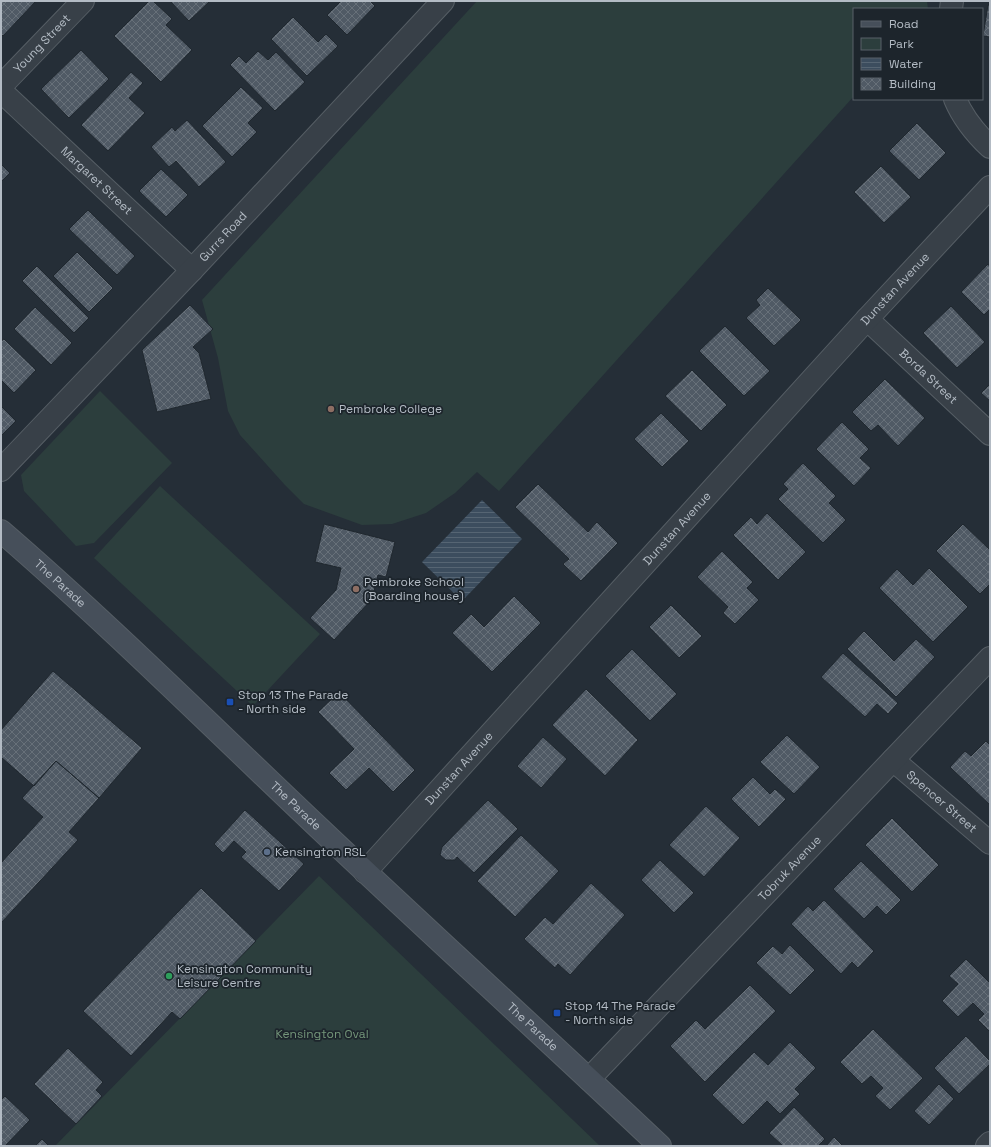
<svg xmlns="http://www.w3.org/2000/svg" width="991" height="1147" font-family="'Space Grotesk',sans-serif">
  <defs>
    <pattern id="water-rules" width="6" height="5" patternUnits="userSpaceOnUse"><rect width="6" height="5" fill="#3c4d5e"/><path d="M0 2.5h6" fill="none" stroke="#566573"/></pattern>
    <pattern id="building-cross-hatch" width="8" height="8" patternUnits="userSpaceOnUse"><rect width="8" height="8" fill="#505a65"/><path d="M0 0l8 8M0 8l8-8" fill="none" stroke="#677079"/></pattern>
  </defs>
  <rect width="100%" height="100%" fill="#252e37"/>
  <path fill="#2c3e3d" d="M477,1H927L928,9H854V96L499,491L477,472L455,493L426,513L392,524L362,525L304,504L284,484L240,435L228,411L218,358L202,300Z
    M100,391L172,463L94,543L76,546L24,491L21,475Z
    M160,486L320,634L253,706L94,558Z
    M319,876L600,1146H55Z"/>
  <path fill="url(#water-rules)" d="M482,500L522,539L462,601L422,562Z"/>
  <path fill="url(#building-cross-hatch)" stroke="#1f272e" d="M1,1H36L3,36L1,34Z
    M149,1H153L172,19L166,25L192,50L161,82L114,36Z
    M170,1H210L189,21Z
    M341,1H370L375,6L347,35L327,15Z
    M988,5H990V37L983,36Z
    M293,17L318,42L326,34L338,46L307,76L271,39Z
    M81,50L109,79L69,118L41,89Z
    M258,51L268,60L276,52L305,82L275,111L230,65L239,56L246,63Z
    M131,72L143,83L129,98L145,113L108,151L81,125Z
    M241,87L263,108L248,123L257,132L232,157L202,126Z
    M187,120L226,162L199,187L176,161L169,167L151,147L172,127L175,131Z
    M917,123L946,153L919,180L889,151Z
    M1,164L10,173L1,182Z
    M881,166L911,197L884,223L854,192Z
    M161,169L188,195L166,217L139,191Z
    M88,210L135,256L117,275L69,229Z
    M77,252L113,288L89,312L53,276Z
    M988,264L990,267V309L984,315L961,292Z
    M37,266L89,318L74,333L22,281Z
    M768,288L801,320L774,346L746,318L760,305L756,300Z
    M190,305L213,329L193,347L199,353L211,399L157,412L142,350Z
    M951,306L985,342L957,368L923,333Z
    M35,307L72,343L51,365L14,329Z
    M725,326L770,371L744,396L699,351Z
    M4,339L36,370L14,393L1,380V341Z
    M692,370L727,405L701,431L665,396Z
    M885,379L925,418L898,446L878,425L871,431L852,412Z
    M990,384V401L981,393Z
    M1,406L16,421L1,436Z
    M661,413L689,441L662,467L634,439Z
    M842,422L869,449L860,458L871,468L854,486L816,449Z
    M803,463L836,496L829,503L846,520L823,543L778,499L788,489L783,484Z
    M538,484L588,532L597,522L618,543L581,581L563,564L569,559L515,507Z
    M767,513L806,552L778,580L733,535L751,517L757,524Z
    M324,524L395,542L386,577L378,575L372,599L334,640L310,618L336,590L341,568L315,562Z
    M963,524L990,550V584L980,594L936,551Z
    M722,551L753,582L747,588L759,600L735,624L723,613L728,607L697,577Z
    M929,568L968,607L933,642L879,588L897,569L913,585Z
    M514,596L541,623L492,672L452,633L471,614L484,627Z
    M671,605L702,636L679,658L649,627Z
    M864,631L894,661L916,639L935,657L896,697L847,649Z
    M632,649L677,694L650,721L605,676Z
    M843,653L898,703L888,714L877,704L865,717L821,677Z
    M53,671L142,748L99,798L56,761L34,786L1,757V730Z
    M586,689L638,740L605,776L552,725Z
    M339,692L415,770L393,792L369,768L346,790L329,773L354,749L318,712Z
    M787,735L820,767L794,794L760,762Z
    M543,737L567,759L541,788L517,766Z
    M986,741L990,745V805L950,767L965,751L971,756Z
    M56,761L99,798L69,832L78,840L1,923V863L43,817L22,798Z
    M753,777L770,794L775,789L786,799L759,827L731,799Z
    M488,800L518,829L474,873L457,857L455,860H446L440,855L442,847Z
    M706,806L740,838L704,877L669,845Z
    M245,810L304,864L279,891L241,857L246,852L234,841L223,853L214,844Z
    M892,818L939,865L912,892L865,845Z
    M521,835L559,871L515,917L477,881Z
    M660,860L694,893L674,913L641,880Z
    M861,861L901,900L886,915L877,906L864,919L833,889Z
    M591,883L625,915L570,975L558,964L555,968L524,939L545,917L553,924Z
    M201,888L256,941L180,1019L172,1012L131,1056L83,1011Z
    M824,900L874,951L858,968L852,962L841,974L791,924L808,906L813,911Z
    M790,945L815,970L790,995L756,963L773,946L782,954Z
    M966,959L990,983V1032L978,1020L984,1014L973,1003L958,1017L942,1001L958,984L949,976Z
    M750,985L776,1011L705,1082L670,1046L696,1020L705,1029Z
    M873,1029L923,1078L890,1110L875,1096L883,1088L871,1076L862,1084L840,1062Z
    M966,1036L990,1061V1064L959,1094L934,1068Z
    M790,1042L816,1068L795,1089L800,1094L780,1114L767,1101L743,1125L712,1095L754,1052L768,1065Z
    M68,1048L103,1082L96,1090L102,1096L76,1124L34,1084Z
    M939,1084L954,1099L929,1125L914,1111Z
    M5,1096L30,1120L5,1146H1V1100Z
    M794,1107L825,1139L818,1146H783L769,1133Z
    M834,1137L843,1146H826Z
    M42,1139L49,1146H35Z"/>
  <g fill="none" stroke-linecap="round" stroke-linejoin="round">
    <defs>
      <g id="street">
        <path d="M951,9L952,1"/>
        <path id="s1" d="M1,86L83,1"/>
        <path id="s2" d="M1,91L192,270"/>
        <path d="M955,99C963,118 975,133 990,147"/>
        <path id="s3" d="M867,319L990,434"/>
        <path id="s4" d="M1,470L192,270L443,1"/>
        <path id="s5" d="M893,760L990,843"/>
        <path id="s6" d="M365,872L867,319L990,187"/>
        <path id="s7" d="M589,1079L990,658"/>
        <path d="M987,1146L990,1143"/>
      </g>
      <g id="secondary">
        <path id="s8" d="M1,531C111,626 213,728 319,828C432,935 547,1039 660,1146"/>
      </g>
    </defs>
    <use href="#street" stroke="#565e65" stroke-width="24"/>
    <use href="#secondary" stroke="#565e65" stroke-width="24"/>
    <use href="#street" stroke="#384048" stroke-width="22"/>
    <use href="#secondary" stroke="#464f5a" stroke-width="22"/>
  </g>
  <g fill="#8d6e63" stroke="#1d252c" stroke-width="1.5">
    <circle cx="331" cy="409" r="4"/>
    <circle cx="356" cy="589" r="4"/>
  </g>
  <g fill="#1a4fb4" stroke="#1d252c" stroke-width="1.5">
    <rect x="226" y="698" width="8" height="8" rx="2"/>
    <rect x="553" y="1009" width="8" height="8" rx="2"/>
  </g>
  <circle fill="#5c6f8a" stroke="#1d252c" stroke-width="1.5" cx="267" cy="852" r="4"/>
  <circle fill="#2e9e5b" stroke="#1d252c" stroke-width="1.5" cx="169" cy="976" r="4"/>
  <g text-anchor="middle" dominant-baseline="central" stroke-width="3.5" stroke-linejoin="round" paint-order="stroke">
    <g font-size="12" fill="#b3bbc4" stroke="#1d252c">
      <text stroke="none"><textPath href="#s1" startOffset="59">Young Street</textPath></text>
      <text stroke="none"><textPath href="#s2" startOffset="131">Margaret Street</textPath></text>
      <text stroke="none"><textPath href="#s4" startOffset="322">Gurrs Road</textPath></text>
      <text stroke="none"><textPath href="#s6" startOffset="788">Dunstan Avenue</textPath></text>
      <text stroke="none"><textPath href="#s3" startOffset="84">Borda Street</textPath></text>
      <text stroke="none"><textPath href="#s6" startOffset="464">Dunstan Avenue</textPath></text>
      <text stroke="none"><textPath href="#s8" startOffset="79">The Parade</textPath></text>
      <text stroke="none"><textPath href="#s6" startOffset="140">Dunstan Avenue</textPath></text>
      <text stroke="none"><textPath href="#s5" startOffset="64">Spencer Street</textPath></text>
      <text stroke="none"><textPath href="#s8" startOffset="403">The Parade</textPath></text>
      <text stroke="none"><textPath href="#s7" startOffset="291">Tobruk Avenue</textPath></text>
      <text stroke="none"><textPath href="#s8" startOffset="727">The Parade</textPath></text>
    </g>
    <g font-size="12" fill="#b3bbc4" stroke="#1d252c" text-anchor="start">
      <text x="339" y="409">Pembroke College</text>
      <text x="364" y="582">Pembroke School<tspan x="364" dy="14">(Boarding house)</tspan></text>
      <text x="238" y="695">Stop 13 The Parade<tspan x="238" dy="14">- North side</tspan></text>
      <text x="275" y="852">Kensington RSL</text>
      <text x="177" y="969">Kensington Community<tspan x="177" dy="14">Leisure Centre</tspan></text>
      <text x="565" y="1006">Stop 14 The Parade<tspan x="565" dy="14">- North side</tspan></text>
    </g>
    <g font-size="12" fill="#74967a" stroke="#1d252c">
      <text x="322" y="1034">Kensington Oval</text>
    </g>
  </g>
  <rect width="991" height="1147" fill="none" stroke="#b3bbc4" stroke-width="4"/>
  <rect x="853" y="8" width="130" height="92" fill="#1d252c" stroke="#596169"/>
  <rect x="861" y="21" width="20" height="6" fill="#464f5a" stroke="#596169"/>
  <text x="889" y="28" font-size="12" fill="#b3bbc4">Road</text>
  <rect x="861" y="38" width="20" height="12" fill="#2c3e3d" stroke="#596169"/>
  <text x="889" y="48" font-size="12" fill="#b3bbc4">Park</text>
  <rect x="861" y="58" width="20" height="12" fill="url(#water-rules)" stroke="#596169"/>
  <text x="889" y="68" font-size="12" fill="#b3bbc4">Water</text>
  <rect x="861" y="78" width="20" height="12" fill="url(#building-cross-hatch)" stroke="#596169"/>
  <text x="889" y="88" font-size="12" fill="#b3bbc4">Building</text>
</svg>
